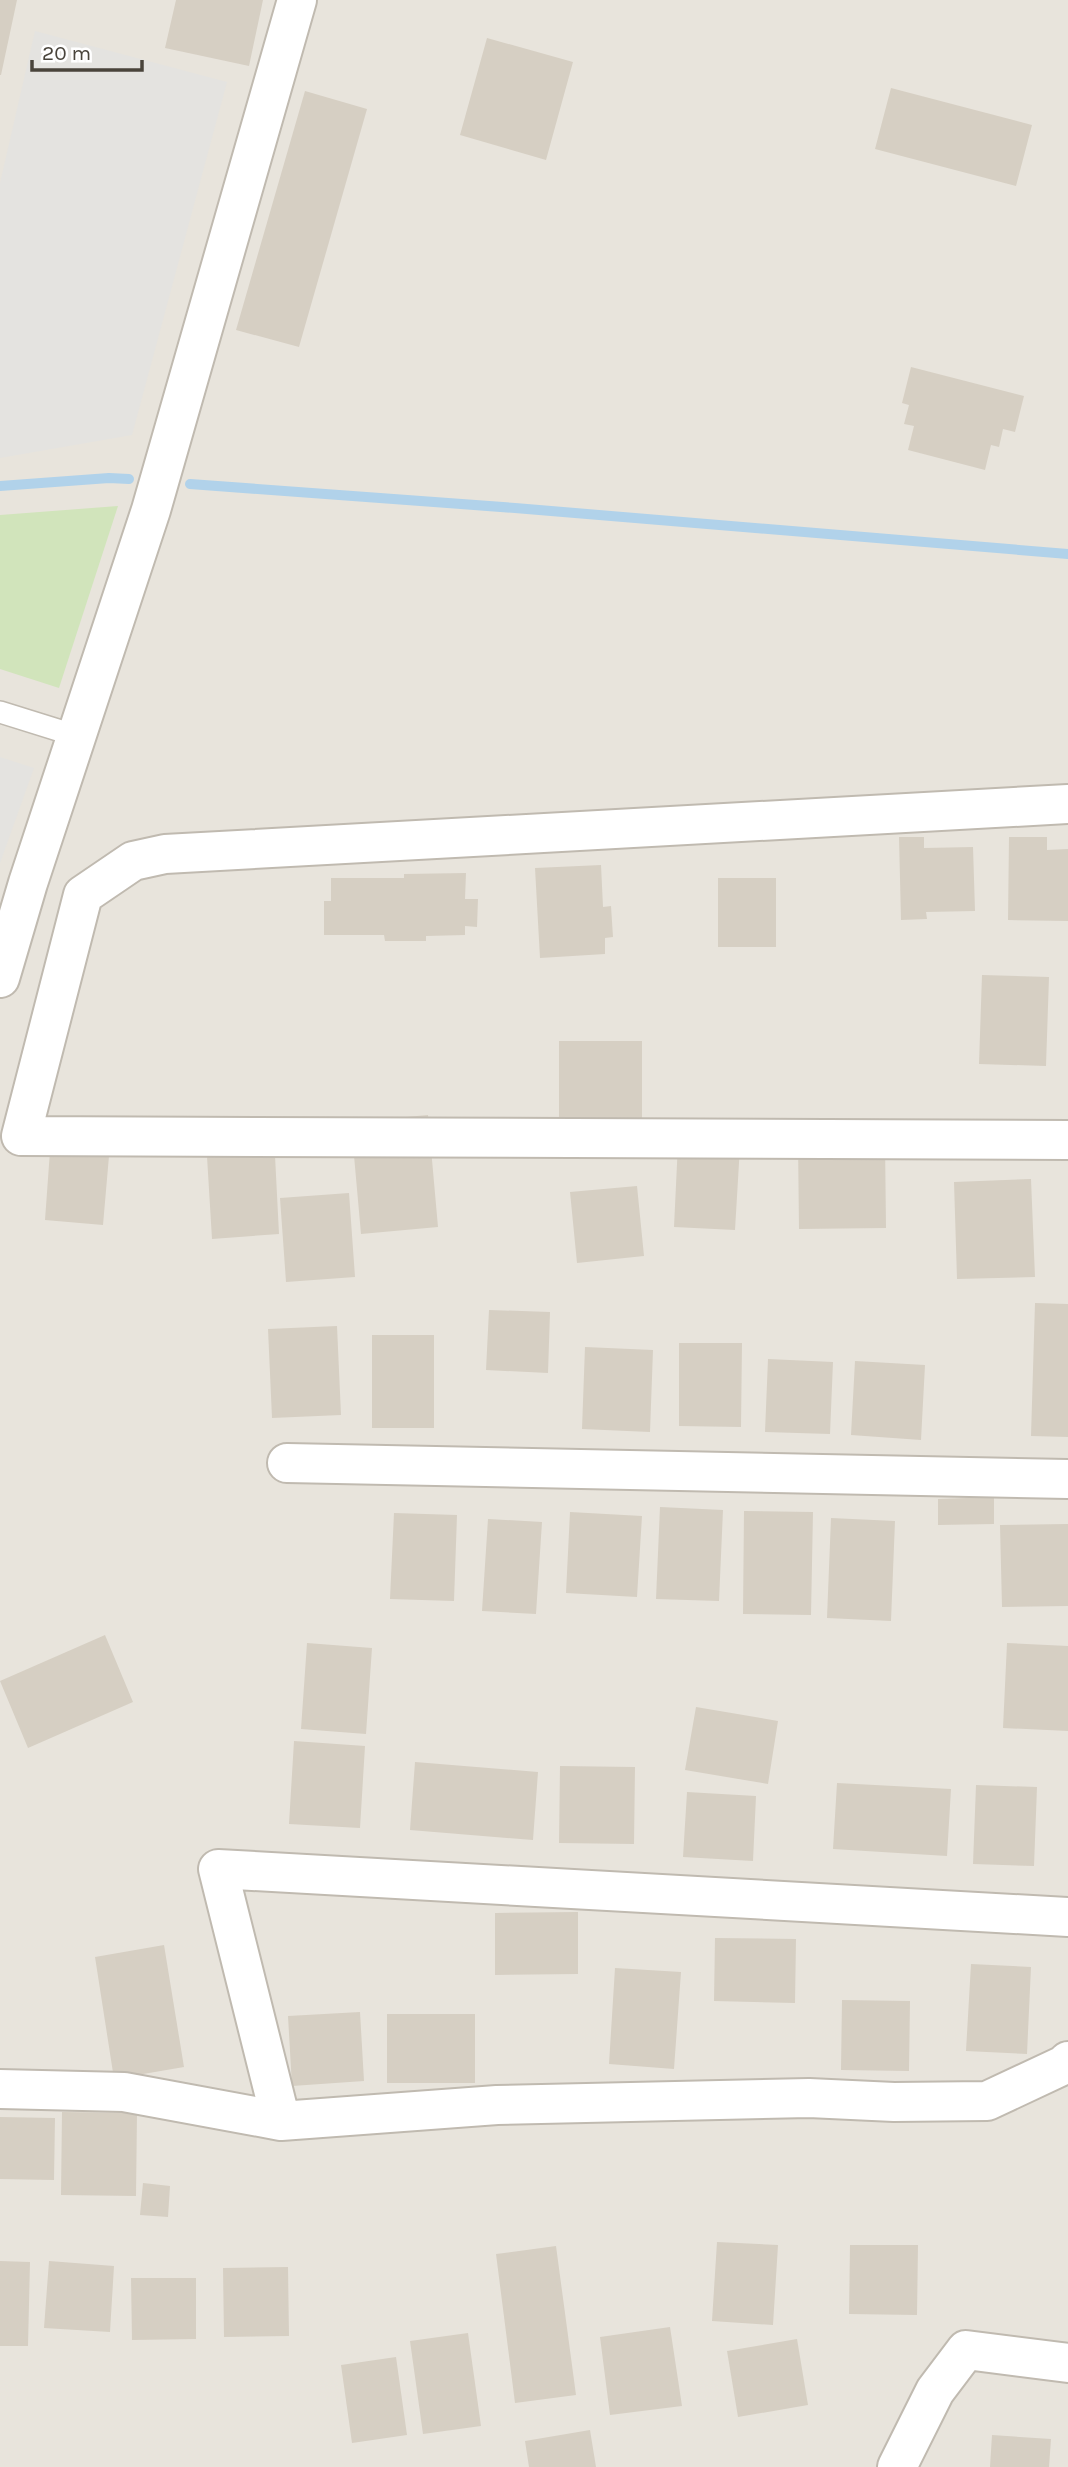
<svg xmlns="http://www.w3.org/2000/svg" width="1068" height="2467" font-family="Karla,sans-serif">
  <rect width="100%" height="100%" fill="#f5f3ed"/>
  <path fill="#e8e4dc" d="M0,0H1068V2467H0Z"/>
  <path fill="#d1e4bb" d="M118,506L59,688L0,669V515Z"/>
  <path fill="#e4e3e0" d="M35,31L227,82L132,435L0,458V183Z
    M0,757L34,768L0,863Z"/>
  <g fill="none" stroke-linecap="round" stroke-linejoin="round">
    <path stroke="#b1d2ea" stroke-width="10" d="M190,484L515,508L1068,554
      M0,486L109,478L129,479"/>
  </g>
  <path fill="#d6cfc3" d="M0,0H17L1,75H0Z
    M176,0H263L249,66L165,48Z
    M487,38L573,62L546,160L460,135Z
    M891,88L1032,125L1016,186L875,149Z
    M305,91L367,109L299,347L236,330Z
    M911,367L1024,396L1015,432L1003,429L999,447L991,445L985,470L908,450L914,426L904,424L909,405L902,403Z
    M899,837H924V848L973,847L975,911L926,912L927,919L901,920Z
    M1009,837H1047V850L1068,849V921L1008,920Z
    M601,865L603,907L611,906L613,937L605,938V954L540,958L535,868Z
    M466,873L465,899H478L477,927L465,926V935L426,936V941H385L384,935H324V901H331V878H404V874Z
    M718,878H776V947H718Z
    M982,975L1049,977L1046,1066L979,1064Z
    M559,1041H642V1123L559,1124Z
    M428,1115L438,1227L361,1234L351,1122Z
    M274,1136L279,1234L212,1239L206,1140Z
    M885,1141L886,1228L799,1229L798,1142Z
    M678,1143L740,1146L735,1230L674,1227Z
    M50,1151L109,1156L103,1225L45,1220Z
    M1031,1179L1035,1277L957,1279L954,1182Z
    M637,1186L644,1256L577,1263L570,1192Z
    M349,1193L355,1277L286,1282L280,1198Z
    M1035,1303L1068,1304V1437L1031,1436Z
    M489,1310L550,1312L548,1373L486,1370Z
    M337,1326L341,1415L272,1418L268,1329Z
    M372,1335H434V1428H372Z
    M679,1343H742L741,1427L679,1426Z
    M585,1347L653,1350L650,1432L582,1429Z
    M768,1359L833,1362L830,1434L765,1432Z
    M855,1361L925,1365L921,1440L851,1435Z
    M994,1497V1524L938,1525V1499Z
    M660,1507L723,1510L719,1601L656,1599Z
    M744,1511L813,1512L811,1615L743,1614Z
    M570,1512L642,1516L637,1597L566,1593Z
    M394,1513L457,1515L454,1601L390,1599Z
    M831,1518L895,1521L891,1621L827,1618Z
    M488,1519L542,1522L536,1614L482,1611Z
    M1068,1524V1606L1002,1607L1000,1525Z
    M105,1635L133,1702L28,1748L0,1681Z
    M307,1643L372,1648L366,1734L301,1729Z
    M1007,1643L1068,1646V1731L1003,1728Z
    M696,1707L778,1721L768,1784L685,1770Z
    M294,1741L365,1746L360,1828L289,1824Z
    M415,1762L538,1772L533,1840L410,1830Z
    M560,1766L635,1767L634,1844L559,1843Z
    M837,1783L951,1789L947,1856L833,1849Z
    M976,1785L1037,1787L1034,1866L973,1864Z
    M687,1792L756,1796L753,1861L683,1857Z
    M578,1912V1974L495,1975V1913Z
    M715,1938L796,1939L795,2003L714,2001Z
    M164,1945L184,2067L114,2079L95,1957Z
    M971,1964L1031,1967L1027,2054L966,2051Z
    M615,1968L681,1972L674,2069L609,2064Z
    M842,2000L910,2001L909,2071L841,2070Z
    M360,2012L364,2081L292,2086L288,2016Z
    M387,2014H475V2083H387Z
    M62,2112L137,2113L136,2196L61,2195Z
    M0,2117L55,2118L54,2180L0,2179Z
    M143,2183L170,2186L168,2217L140,2215Z
    M717,2242L778,2245L773,2325L712,2321Z
    M850,2245H918L917,2315L849,2314Z
    M556,2246L576,2395L515,2403L496,2254Z
    M0,2261L30,2262L28,2346H0Z
    M49,2261L114,2266L110,2332L44,2328Z
    M288,2267L289,2336L224,2337L223,2268Z
    M131,2278H196V2339L132,2340Z
    M670,2327L682,2406L610,2415L600,2337Z
    M468,2333L481,2426L423,2434L410,2341Z
    M797,2339L808,2405L738,2417L727,2351Z
    M396,2357L407,2435L352,2443L341,2365Z
    M590,2430L596,2467H529L525,2441Z
    M992,2435L1051,2439L1049,2467H990Z"/>
  <g fill="none" stroke-linecap="round" stroke-linejoin="round">
    <defs>
      <path id="lane" d="M0,712L77,736"/>
      <path id="street" d="M1068,804L165,854L133,861L83,895L21,1136L1068,1140
        M0,978L28,883L151,510L297,0
        M287,1463L1068,1479
        M0,2089L124,2092L281,2121L497,2105L809,2098L894,2102L987,2101L1064,2065L1068,2061
        M281,2121L218,1869L1068,1917
        M897,2467L935,2391L966,2350L1068,2363"/>
    </defs>
    <use href="#lane" stroke="#c0bab0" stroke-width="24"/>
    <use href="#street" stroke="#c0bab0" stroke-width="42"/>
    <use href="#lane" stroke="#fff" stroke-width="21"/>
    <use href="#street" stroke="#fff" stroke-width="38"/>
  </g>
  <path d="M32 60v10h110v-10" fill="none" stroke="#49443b" stroke-width="3.5"/>
  <text x="42" y="60" font-size="21" fill="#49443b" stroke="#ffffff" stroke-width="5" paint-order="stroke">20 m</text>
</svg>
